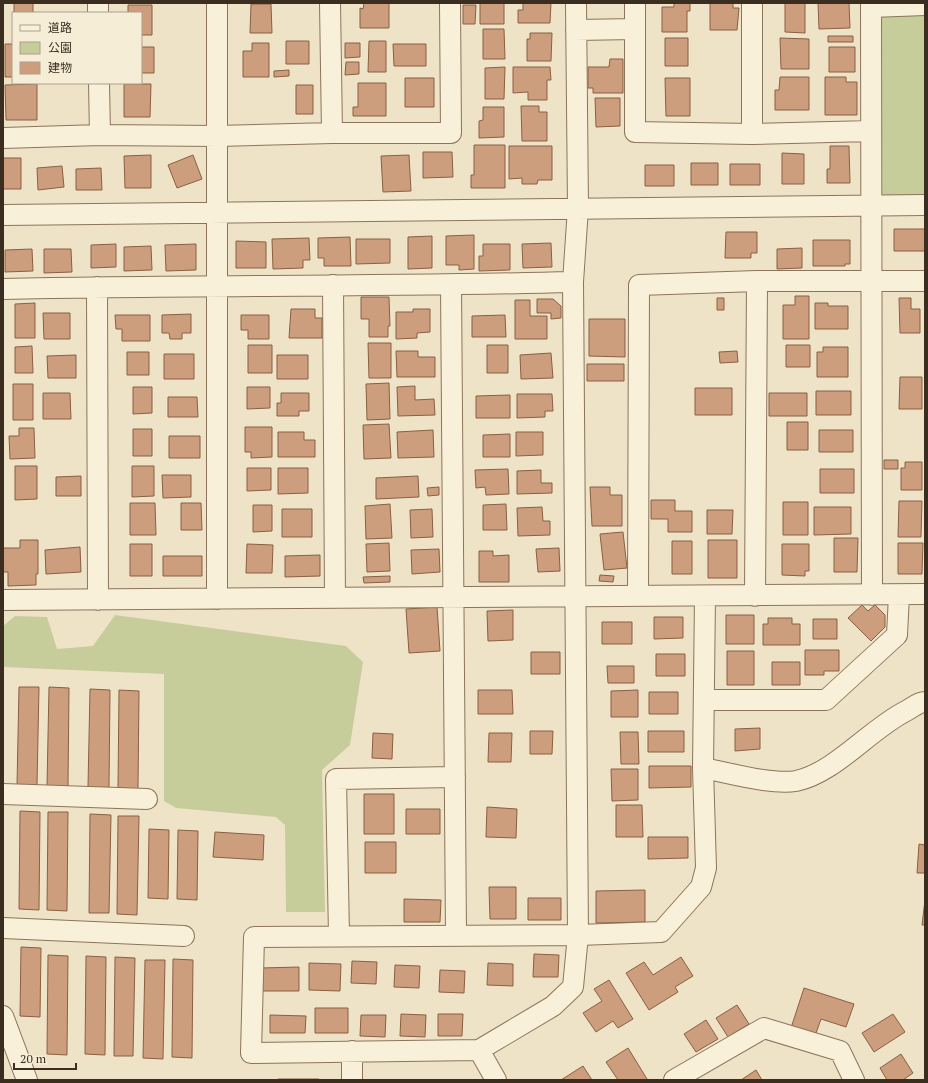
<svg xmlns="http://www.w3.org/2000/svg" width="928" height="1083" font-family="'PT Serif','Noto Sans JP',serif">
  <rect width="100%" height="100%" fill="#efe3c7"/>
  <path fill="#c7cd9a" d="M925,11V199L877,200V12Z
    M115,615L346,646L363,662L350,745L322,770L325,912H286L285,825L276,817L176,808L164,801V674L3,667V626L15,616L47,617L57,649L93,646Z"/>
  <path fill="#cd9e7d" stroke="#8a5f42" d="M14,3H33V13H14Z
    M364,3H389V28H360V8L363,9Z
    M480,3H504V24H480Z
    M523,3H551L550,23H518V10H523Z
    M674,3H690V11H687V32H662V7H674Z
    M710,3H733V8H739L737,30H710Z
    M785,3H805V33L785,32Z
    M818,3H849L850,28L819,29Z
    M251,4H271L272,33H250Z
    M128,5H152V35H141V13H128Z
    M463,5H476L475,24H463Z
    M483,29H504L505,59H483Z
    M530,33H552L551,61H527V39H530Z
    M828,36H853V42H828Z
    M665,38H688V66H665Z
    M780,38L809,39V69H781Z
    M286,41H309V64H286Z
    M369,41H386V72H368Z
    M252,43H269V77H243V51H252Z
    M345,43H360V57L345,58Z
    M5,44H13V77H5Z
    M393,44H426V66H394Z
    M141,47H154V73H141Z
    M829,47H855V72H829Z
    M610,59H623V93H593V88H588V67H609Z
    M346,62H359V74L345,75Z
    M505,67L504,99H485V68Z
    M513,67H550L551,80H547V100H528V92L513,93Z
    M289,70V76L274,77V71Z
    M780,77H809V110H775V90H779Z
    M825,77H846V82H857V115H825Z
    M405,78H434V107H405Z
    M665,78H690V116H666Z
    M358,83H386V116H353V107H358Z
    M37,84V120H6L5,85Z
    M124,84H151L150,117H124Z
    M296,85H313V114H296Z
    M595,98H620V126L596,127Z
    M521,106H539V112H547V141H522Z
    M483,107H504V137L479,138V121L483,120Z
    M474,145H505V188H471V175H474Z
    M509,146H552V180H538L537,184H522V178L509,179Z
    M830,146H849L850,183H827V169H830Z
    M423,152H452L453,177L423,178Z
    M782,153L804,154V184H782Z
    M151,155V188H125L124,156Z
    M193,155L202,179L177,188L168,165Z
    M409,155L411,191L383,192L381,156Z
    M3,158H21V189H3Z
    M691,163H718V185H691Z
    M730,164H760V185H730Z
    M645,165H674V186H645Z
    M62,166L64,187L38,190L37,168Z
    M101,168L102,190H76V169Z
    M894,229H925V251H894Z
    M726,232H757V253H751V258H725Z
    M474,235V269L459,270V265H446V236Z
    M432,236V268L408,269V237Z
    M350,237L351,266H324V258H318V238Z
    M309,238L310,260H303V268L273,269L272,239Z
    M356,239H390V263L356,264Z
    M813,240H850V264H845V266H813Z
    M236,241L266,242V268H236Z
    M551,243L552,267L523,268L522,244Z
    M116,244V267L91,268V245Z
    M196,244V270L166,271L165,245Z
    M483,244H510V270L479,271V256H483Z
    M151,246L152,270L124,271V247Z
    M802,248V268L777,269V249Z
    M32,249L33,271L5,272V250Z
    M44,249H71L72,272L44,273Z
    M795,296H809V339H783V305H795Z
    M361,297H389L390,326H388V337H369V319H361Z
    M717,298H724V310H717Z
    M899,298H911V309H920V333H900Z
    M537,299H553L561,306V318L551,319V313H537Z
    M515,300H530V316H547V339H515Z
    M35,303V338H15V304Z
    M815,303H828V306H848V329H815Z
    M291,309H315V318H322V338H289Z
    M413,309H430V332L417,333V338L396,339V312H413Z
    M43,313H70V339H44Z
    M191,314V333H182V339H170L169,333H162V315Z
    M115,315H150V341H122V329H116Z
    M241,315H269V339H248V330H241Z
    M505,315L506,337H472V316Z
    M589,319H625V357L589,356Z
    M368,343H391V378H369Z
    M248,345H272V373H248Z
    M487,345H508V373H487Z
    M786,345H810V367H786Z
    M32,346L33,373H15V347Z
    M823,347H848V377H817V352H823Z
    M396,351H418V357H435V377H397Z
    M737,351L738,362L720,363L719,352Z
    M127,352H149V375H127Z
    M551,353L553,378L521,379L520,355Z
    M164,354H194V379H164Z
    M76,355V378H48L47,356Z
    M277,355H308V379H277Z
    M587,364H624V381H587Z
    M900,377H922V409H899Z
    M389,383L390,419L367,420L366,384Z
    M13,384H33V420H13Z
    M415,386V400L434,399L435,415L398,416L397,387Z
    M133,387H152V413L133,414Z
    M247,387H270V408L247,409Z
    M695,388H732V415H695Z
    M816,391H851V415H816Z
    M43,393H70L71,419H43Z
    M281,393H309V411H299V416H277V403H281Z
    M769,393H807V416H769Z
    M517,394H552L553,411H545V417L517,418Z
    M510,395V418H476V396Z
    M168,397H197L198,417H168Z
    M787,422H808V450H787Z
    M389,424L391,458L364,459L363,425Z
    M245,427H272V457L251,458V452H245Z
    M19,428H34L35,458L10,459L9,436H19Z
    M133,429H152V456H133Z
    M433,430L434,457L398,458L397,432Z
    M819,430H853V452H819Z
    M278,432H304V440H315V457H278Z
    M516,432H543V455L516,456Z
    M510,434V457H483V435Z
    M169,436H200V458H169Z
    M884,460H898V469H884Z
    M905,462H922V490H901V468H905Z
    M15,466H37V499L15,500Z
    M132,466H154V496L132,497Z
    M247,468H271V490L247,491Z
    M278,468H308V493L278,494Z
    M508,469L509,494L486,495L485,487L476,488L475,470Z
    M820,469H854V493H820Z
    M541,470V483H552V493L517,494V471Z
    M162,475H191V497L163,498Z
    M81,476V496H56V477Z
    M418,476L419,497L376,499V478Z
    M439,487V495L428,496L427,488Z
    M590,487H610V495H622V526H592Z
    M651,500H675V511H692V532H668V519H651Z
    M899,501H922L921,537H898Z
    M783,502H808V535H783Z
    M130,503H155L156,535H130Z
    M181,503H201L202,530H181Z
    M390,504L392,538L366,539L365,506Z
    M506,504L507,530H483V505Z
    M253,505H272V531L253,532Z
    M542,507L543,521H550V535L518,536L517,508Z
    M814,507H851V534L814,535Z
    M282,509H312V537H282Z
    M432,509L433,537L411,538L410,510Z
    M707,510H733L732,534H707Z
    M623,532L627,568L604,570L600,534Z
    M834,538H858L857,572H834Z
    M20,540H38V574H36V585L8,586V572H3V548H20Z
    M708,540H737V578H708Z
    M672,541H692V574H672Z
    M389,543L390,571L367,572L366,544Z
    M898,543H923L922,574H898Z
    M130,544H152V576H130Z
    M247,544L273,545L272,573H246Z
    M782,544H809V571H805V576L782,575Z
    M80,547L81,572L46,574L45,550Z
    M559,548L560,571L538,572L536,549Z
    M439,549L440,572L412,574L411,550Z
    M479,551H493V556L509,555V582H479Z
    M320,555V576L285,577V556Z
    M163,556H202V576H163Z
    M600,575L614,576L613,582L599,581Z
    M390,576V582L364,583L363,577Z
    M862,605L868,611L875,605L885,615V627L871,641L848,618Z
    M437,607L440,651L409,653L406,609Z
    M513,610V640L488,641L487,611Z
    M726,615H754V644H726Z
    M654,617H683V638L654,639Z
    M768,618H792V624H800V645H763V624H768Z
    M813,619H837V639H813Z
    M602,622H632V644H602Z
    M805,650H839V671H824V675H805Z
    M727,651H754V685H727Z
    M531,652H560V674H531Z
    M656,654H685V676H656Z
    M772,662H800V685H772Z
    M607,666H634V683H608Z
    M19,687H39L37,785H17Z
    M49,687L69,688L68,787L47,786Z
    M90,689L110,690L109,788L88,787Z
    M119,690L139,691L138,789L118,788Z
    M478,690H512L513,714H478Z
    M638,690V717H611V691Z
    M649,692H678V714H649Z
    M760,728V749L735,751V729Z
    M530,731H553L552,754H530Z
    M648,731H684V752H648Z
    M620,732H638L639,764H621Z
    M373,733L393,734L392,759L372,758Z
    M489,733H512L511,762H488Z
    M649,766H691V787L649,788Z
    M611,769H638V800L612,801Z
    M364,794H394V834H364Z
    M616,805H642L643,837H616Z
    M487,807L517,809L516,838L486,837Z
    M406,809H440V834H406Z
    M20,811L40,812L39,910L19,909Z
    M48,812H68L67,911L47,910Z
    M90,814L111,815L109,913H89Z
    M118,816H139L137,915L117,914Z
    M149,829L169,830L168,899L148,898Z
    M178,830L198,831L197,900L177,899Z
    M215,832L264,835L263,860L213,857Z
    M648,837H688V858L648,859Z
    M365,842H396V873H365Z
    M919,844L925,845V873H917Z
    M489,887H516V919H490Z
    M645,890V922L596,923V891Z
    M528,898H561V920H528Z
    M404,899L441,900L440,922H404Z
    M925,900V925H922Z
    M21,947L41,948L40,1017L20,1016Z
    M534,954L559,955L558,977H533Z
    M48,955L68,956L67,1055L47,1054Z
    M86,956L106,957L105,1055L85,1054Z
    M115,957L135,958L133,1056H114Z
    M681,957L693,976L675,987L678,992L649,1010L626,973L644,962L653,975Z
    M173,959L193,960L192,1058L172,1057Z
    M145,960H165L163,1059L143,1058Z
    M352,961L377,962L376,984L351,983Z
    M309,963L341,964L340,991L309,990Z
    M488,963L513,964V986L487,985Z
    M395,965L420,966L419,988L394,987Z
    M299,967V991H261V968Z
    M440,970L465,971L464,993L439,992Z
    M609,980L633,1019L618,1028L613,1021L596,1032L583,1013L602,1001L594,989Z
    M804,988L854,1004L846,1027L821,1019L815,1036L791,1028Z
    M737,1005L749,1024L728,1037L716,1018Z
    M315,1008H348V1033H315Z
    M401,1014L426,1015L425,1037L400,1036Z
    M438,1014H463L462,1036H438Z
    M893,1014L905,1032L874,1052L862,1033Z
    M270,1015L306,1016L305,1033H270Z
    M361,1015H386L385,1037L360,1036Z
    M706,1020L718,1039L696,1052L684,1034Z
    M628,1048L647,1079L645,1080H618L606,1062Z
    M901,1054L913,1073L903,1080H887L880,1068Z
    M583,1066L592,1080H561Z
    M756,1070L762,1080H741Z
    M278,1079H319V1080H278Z"/>
  <g fill="none" stroke-linecap="round" stroke-linejoin="round">
    <defs>
      <path id="minor" d="M98,3V13
        M217,3V599
        M330,3L332,133
        M576,3L578,208L573,282L578,935L573,987L553,1006L479,1050L251,1053L254,937L578,935L661,932L701,887L706,868L703,768L705,596
        M635,3V132L752,134L871,131
        M752,3V134
        M871,3L872,595
        M871,7L925,5
        M576,30L635,29
        M99,83L100,135
        M3,138L100,135L217,136L332,133H451L450,3
        M3,215L925,205
        M333,285L335,598
        M451,285L456,935
        M97,287L98,600
        M3,289C193,285 383,287 573,282
        M638,596L639,285L757,281H925
        M755,596L757,281
        M3,600L925,594
        M704,700H826L897,635L899,595
        M703,768C730,773 771,785 796,781C835,773 870,729 906,711C912,708 918,702 925,702
        M3,794L147,799
        M3,928L184,936
        M339,936L336,779L455,777
        M3,1016L27,1080
        M479,1050L496,1080
        M352,1051V1080
        M674,1080L764,1028L840,1051L854,1080"/>
    </defs>
    <use href="#minor" stroke="#8a755c" stroke-width="22"/>
    <use href="#minor" stroke="#f9f0da" stroke-width="20"/>
  </g>
  <rect width="928" height="1083" fill="none" stroke="#3b2d20" stroke-width="8"/>
  <rect x="12" y="12" width="130" height="72" fill="#f6edd6" stroke="#aba08d"/>
  <rect x="20" y="25" width="20" height="6" fill="#f9f0da" stroke="#aba08d"/>
  <text x="48" y="32" font-size="12" fill="#3b2d20">道路</text>
  <rect x="20" y="42" width="20" height="12" fill="#c7cd9a" stroke="#aba08d"/>
  <text x="48" y="52" font-size="12" fill="#3b2d20">公園</text>
  <rect x="20" y="62" width="20" height="12" fill="#cd9e7d" stroke="#aba08d"/>
  <text x="48" y="72" font-size="12" fill="#3b2d20">建物</text>
  <path d="M14 1063v6h62v-6" fill="none" stroke="#3b2d20" stroke-width="2"/>
  <text x="20" y="1063" font-size="12" fill="#3b2d20" stroke="#f6edd6" stroke-width="3" paint-order="stroke">20 m</text>
</svg>
